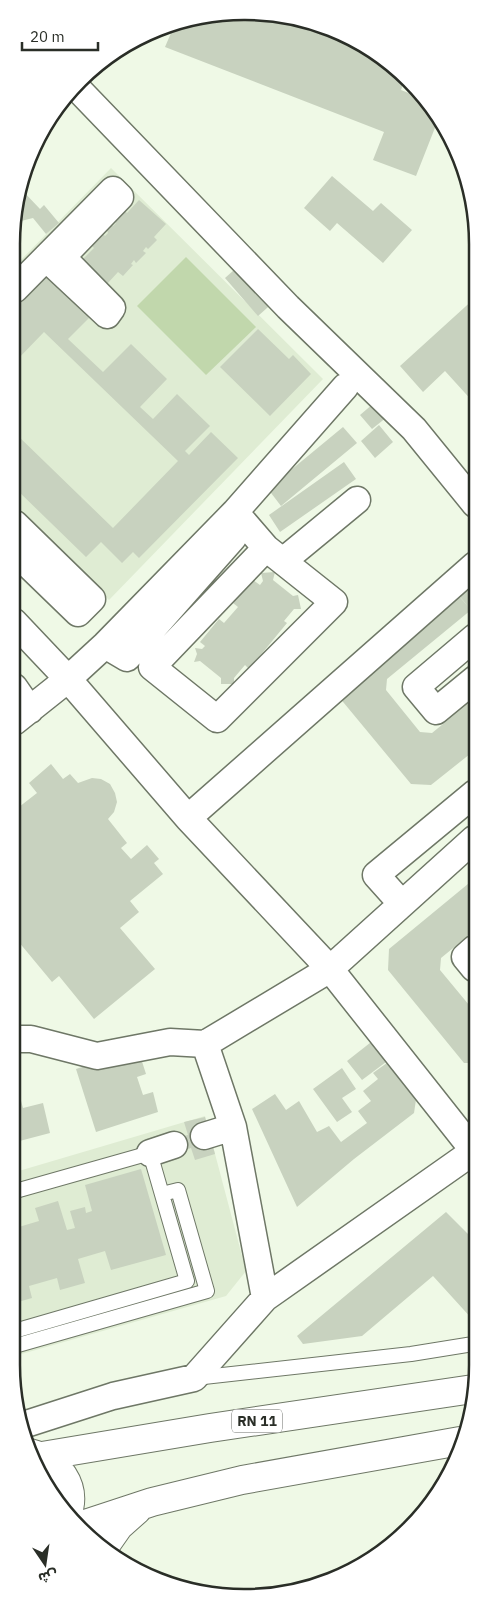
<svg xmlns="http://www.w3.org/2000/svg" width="489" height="1609" font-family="'IBM Plex Sans','Noto Sans Arabic',sans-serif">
  <rect width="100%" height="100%" fill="#eff9e6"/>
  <path fill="#dfecd3" d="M111,168L323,379L109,600L15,508L16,265Z
    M205,1116L246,1271L226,1296L11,1357L12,1173Z"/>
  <path fill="#c1d7ac" d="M186,257L256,327L206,375L137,306Z"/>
  <path fill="#c8d2bf" d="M199,16H290L361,43L405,79L401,90L426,100L438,120L416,176L373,160L384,132L165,47L174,26Z
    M332,176L373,211L381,203L412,230L383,263L337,223L330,231L304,208Z
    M20,188L40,209L44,205L59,223L46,234L33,218L21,221L16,226V199Z
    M139,200L166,224L154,237L157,240L148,249L146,247L143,251L146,253L136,263L134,260L131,264L133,265L123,276L118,272L107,284L81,261L94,248L91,245L102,233L105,236L108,233L106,228L111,225L113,226L116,223L114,221L124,210L127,213Z
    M243,262L276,300L258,316L225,278Z
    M47,271L92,315L68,339L103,372L131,344L167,379L140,407L153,419L177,394L210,426L185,451L189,455L211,432L238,458L139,558L133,552L122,563L101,542L86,557L15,488V433L113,528L178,461L44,332L15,362V303Z
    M476,297L475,404L445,371L423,392L400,366Z
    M258,329L289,359L293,355L311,374L270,416L220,367Z
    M380,398L392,413L372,429L360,415Z
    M379,425L393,442L375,458L361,441Z
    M343,427L357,443L281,506L268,489Z
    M344,462L356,479L280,532L269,515Z
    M475,555V607L471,610L445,579Z
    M275,572L273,580L293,596L298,595L301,609H294L284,621L287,623L249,669L245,665L234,678V684H221V678L200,661L194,662L197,654L195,648L202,649L205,646L200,642L219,619L224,623L238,607L233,603L253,580L260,585L263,581L261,573Z
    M445,580L471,610L387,679L386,690L420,732L432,733L475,698V750L431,785L411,784L334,691L335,670Z
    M51,764L63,779L70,774L78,783L92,778L101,779L110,784L115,793L117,802L114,812L108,819L127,843L121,848L131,859L147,845L159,859L154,863L163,874L130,901L139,912L120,928L155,969L94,1019L59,976L52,982L13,935V801L19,807L37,793L29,783Z
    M474,879V931L441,958L440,970L474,1011V1063H464L388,970L389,949Z
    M375,1039L390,1059L362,1080L347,1061Z
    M138,1049L146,1074L137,1077L143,1095L153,1092L158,1112L96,1132L76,1069Z
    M391,1060L417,1093L414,1113L354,1159L297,1207L252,1109L275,1094L286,1110L299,1101L317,1132L329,1126L341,1142L367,1123L358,1111L371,1101L363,1091L378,1079L373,1073Z
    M342,1068L356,1089L342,1098L352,1112L337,1122L313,1089Z
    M12,1079H15L23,1108L43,1103L50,1133L12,1143Z
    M205,1117L215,1154L195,1160L191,1148L182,1151L180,1137L188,1135L184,1122Z
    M141,1169L166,1255L111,1270L105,1251L78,1259L85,1283L60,1290L57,1278L29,1286L32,1298L11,1304L12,1229L39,1221L35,1208L58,1201L67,1230L75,1228L70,1211L85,1207L86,1213L92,1211L85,1185Z
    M446,1212L474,1240L473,1320L433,1276L362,1336L303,1344L297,1336Z"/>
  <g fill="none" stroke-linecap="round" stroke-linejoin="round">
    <defs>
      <path id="service" d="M11,1332L187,1281L150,1153L12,1192
        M11,1347L207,1291L178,1190L162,1194
        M195,1378L411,1354L473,1344"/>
      <path id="minor" d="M77,88L288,307L414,429L475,504
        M15,289L113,190L120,197L62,257L112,308L107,315L46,258
        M235,512L266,548L334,602L217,719L152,667L266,548
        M14,551L78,613L92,599L15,524
        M283,561L357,500
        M14,622L68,679L188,818L330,969L474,1151
        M105,645L127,658L233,538
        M475,679L436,711L416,687L475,637
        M14,687L30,710
        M14,722L68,679L105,645L235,512L345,387
        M188,818L475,565
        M402,904L376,875L475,793
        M474,968L465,957L474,949
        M13,1039H31L97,1056L170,1042L205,1044
        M204,1136L233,1127
        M150,1153L174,1145
        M265,1298L233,1127L205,1044L330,969L474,839
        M23,1425L113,1396L194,1378L265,1298L474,1151"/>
      <path id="trunk" d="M30,1453C58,1460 78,1486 67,1515
        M42,1456L210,1428L473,1389
        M79,1526L152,1502L242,1480L460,1441
        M105,1546L119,1526L137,1510"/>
    </defs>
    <use href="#service" stroke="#6e7766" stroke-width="16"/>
    <use href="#minor" stroke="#6e7766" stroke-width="29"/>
    <use href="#trunk" stroke="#6e7766" stroke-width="30"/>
    <use href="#service" stroke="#fff" stroke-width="14"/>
    <use href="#minor" stroke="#fff" stroke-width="26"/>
    <use href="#trunk" stroke="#fff" stroke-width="28"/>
  </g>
  <g text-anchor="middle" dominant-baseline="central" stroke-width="4.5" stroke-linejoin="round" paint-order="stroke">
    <rect fill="#fff" stroke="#6a6d68" stroke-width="1" x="232" y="1409.5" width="50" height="23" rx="4"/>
    <g font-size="14" font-weight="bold" fill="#2a2e27">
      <text x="257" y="1421">RN 11</text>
    </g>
  </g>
  <path d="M0 0H489V1609H0ZM244 20H245A224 224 0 0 1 469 244V1365A224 224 0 0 1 245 1589H244A224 224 0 0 1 20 1365V244A224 224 0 0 1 244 20Z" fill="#fff" fill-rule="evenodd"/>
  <path fill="none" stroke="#2a2e27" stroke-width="2.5" d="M244 20H245A224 224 0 0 1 469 244V1365A224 224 0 0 1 245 1589H244A224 224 0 0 1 20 1365V244A224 224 0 0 1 244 20Z"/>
  <g transform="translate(45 1564) rotate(167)" stroke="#ffffff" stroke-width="4" paint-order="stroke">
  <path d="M0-4L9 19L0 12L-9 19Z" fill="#2a2e27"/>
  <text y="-8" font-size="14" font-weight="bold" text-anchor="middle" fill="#2a2e27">ش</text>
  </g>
  <path d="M22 42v8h76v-8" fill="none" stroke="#2a2e27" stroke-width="2.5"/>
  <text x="30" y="42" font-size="15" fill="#2a2e27" stroke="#ffffff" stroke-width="4" paint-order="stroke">20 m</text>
</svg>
